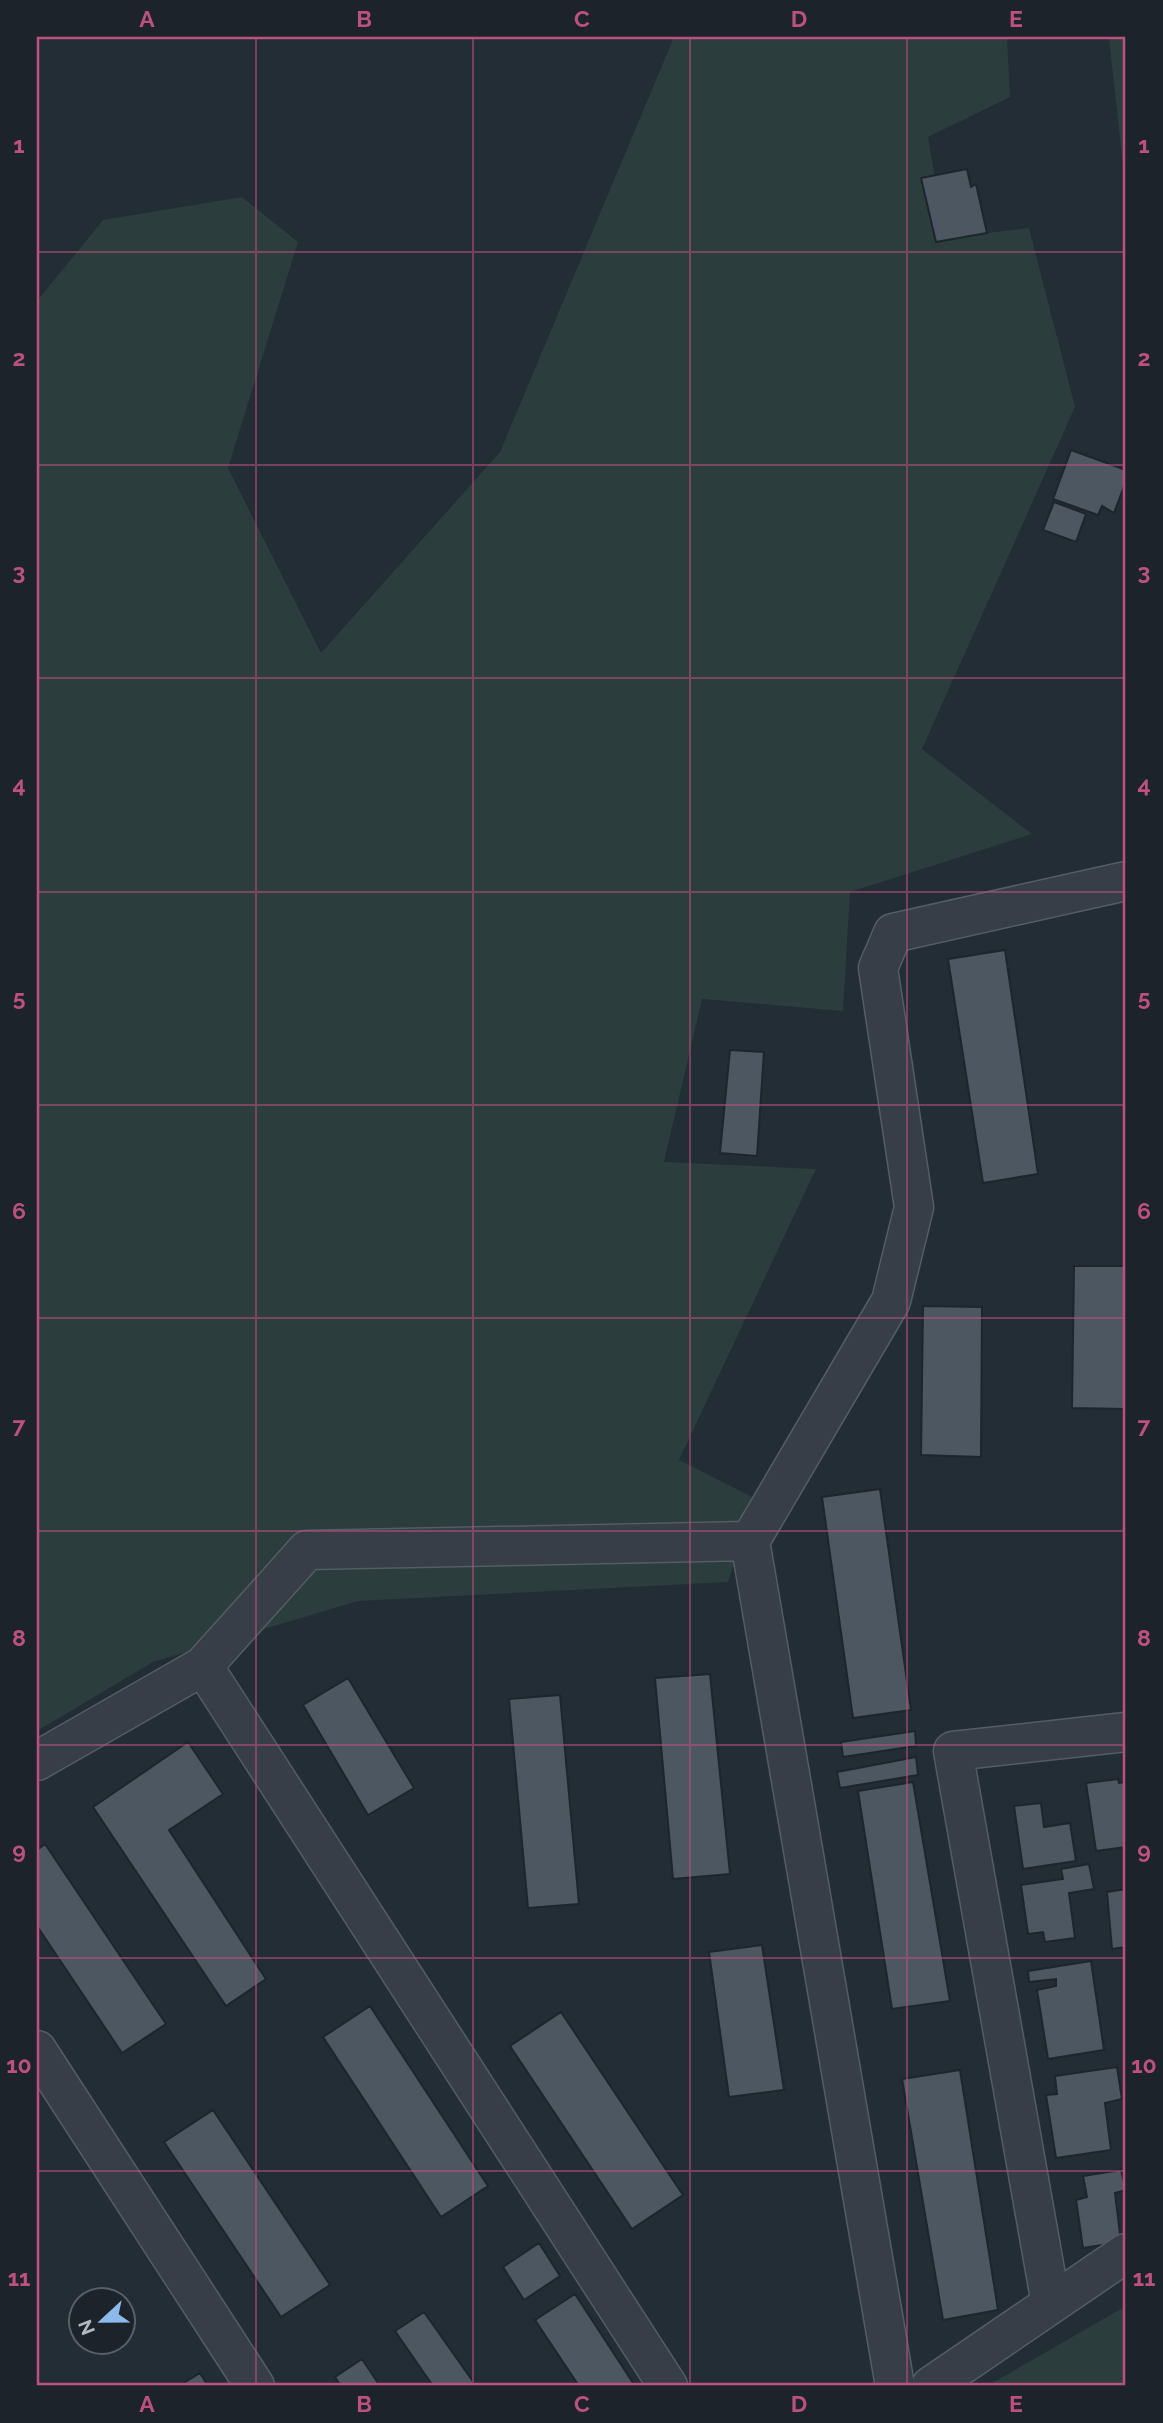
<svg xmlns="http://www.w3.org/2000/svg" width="1163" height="2423" font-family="Raleway,sans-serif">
  <rect width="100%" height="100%" fill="#232d36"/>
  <path fill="#2b3d3c" d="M674,37H1007L1010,97L928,137L945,238L1029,228L1075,407L922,749L1032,834L850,892L843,1011L702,999L664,1162L816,1169L679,1460L754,1498L728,1582L358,1601L153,1662L37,1731V301L103,220L242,197L298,242L228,468L321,653L500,452Z
    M1109,37H1126V195Z
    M1126,2306V2386H987Z"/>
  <path fill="#4c5761" stroke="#1e252d" stroke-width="2" d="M967,169L971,187L976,184L987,233L936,242L921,178Z
    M1071,450L1126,470V481L1114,513L1102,506L1098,515L1053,499Z
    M1054,502L1086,514L1076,542L1043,530Z
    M1005,950L1038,1174L983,1183L948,959Z
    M730,1050L764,1052L757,1156L720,1153Z
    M1074,1266H1126V1409L1072,1408Z
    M923,1306L982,1307L981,1457L921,1455Z
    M880,1489L911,1710L853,1718L822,1497Z
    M710,1674L730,1874L673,1879L655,1678Z
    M348,1678L414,1788L368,1815L303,1705Z
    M560,1695L579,1904L528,1908L509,1699Z
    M915,1731L916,1746L843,1757L841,1742Z
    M188,1742L223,1794L169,1830L266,1979L226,2006L93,1807Z
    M916,1757L918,1775L840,1788L837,1772Z
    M1118,1779L1119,1783L1126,1782V1847L1096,1851L1086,1783Z
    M913,1782L950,2001L892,2009L858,1791Z
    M1041,1803L1044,1827L1070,1823L1076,1861L1023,1869L1014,1806Z
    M45,1844L166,2024L122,2053L37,1926V1850Z
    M1089,1864L1094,1889L1069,1893L1075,1938L1045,1942L1043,1932L1028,1934L1021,1885L1063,1879L1061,1869Z
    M1126,1889V1947L1112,1949L1107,1892Z
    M762,1945L784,2090L729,2097L709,1952Z
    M1091,1961L1104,2050L1048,2059L1037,1990L1056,1986V1979L1029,1982L1028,1971Z
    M370,2006L488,2186L441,2217L323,2037Z
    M561,2012L683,2195L632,2229L510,2046Z
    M1117,2067L1122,2099L1105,2103L1111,2150L1056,2158L1046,2095L1057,2094L1055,2076Z
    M960,2070L998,2310L943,2320L902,2079Z
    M213,2110L330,2285L281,2317L164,2142Z
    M1121,2170L1126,2190L1115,2193L1121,2242L1083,2248L1076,2200L1087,2197L1083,2176Z
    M539,2243L560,2276L524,2300L503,2267Z
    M575,2294L635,2386H579L535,2320Z
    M424,2312L474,2383L469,2386H433L395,2331Z
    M362,2359L380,2386H341L335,2377Z
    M200,2373L208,2386H179Z"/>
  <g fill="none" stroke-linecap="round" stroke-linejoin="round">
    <defs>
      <path id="minor" d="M203,1666L668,2386
        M37,1761L203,1666L307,1550L750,1541
        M37,2050L255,2386
        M1051,2304L953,1751L1126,1732
        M895,2386L750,1541L891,1301L914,1207L878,968L893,933L1126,881
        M931,2386L1126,2253"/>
    </defs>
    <use href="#minor" stroke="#545c64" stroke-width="41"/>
    <use href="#minor" stroke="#373e47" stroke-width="38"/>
  </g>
  <path fill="none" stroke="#bc507f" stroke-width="2" stroke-opacity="0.55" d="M256,37V2386M473,37V2386M690,37V2386M907,37V2386M37,252H1126M37,465H1126M37,678H1126M37,892H1126M37,1105H1126M37,1318H1126M37,1531H1126M37,1745H1126M37,1958H1126M37,2171H1126"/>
  <rect width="1163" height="2423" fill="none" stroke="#1c232b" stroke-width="77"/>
  <g transform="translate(102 2321) rotate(248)"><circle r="33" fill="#1c232b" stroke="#585f68" stroke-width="2"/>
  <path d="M0-5L12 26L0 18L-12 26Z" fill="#8eb9eb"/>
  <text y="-10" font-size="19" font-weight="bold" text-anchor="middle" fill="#b1b9c3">N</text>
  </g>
  <rect x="38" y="38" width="1086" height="2346" fill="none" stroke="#bc507f" stroke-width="2.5"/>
  <g font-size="23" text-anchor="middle" font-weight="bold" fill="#bc507f">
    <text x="147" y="27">A</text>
    <text x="364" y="27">B</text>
    <text x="582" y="27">C</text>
    <text x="799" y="27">D</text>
    <text x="1016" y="27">E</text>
    <text x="19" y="153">1</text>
    <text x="1144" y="153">1</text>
    <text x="19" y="366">2</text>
    <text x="1144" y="366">2</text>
    <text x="19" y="580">3</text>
    <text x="1144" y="580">3</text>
    <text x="19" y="793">4</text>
    <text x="1144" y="793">4</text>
    <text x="19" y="1006">5</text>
    <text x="1144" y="1006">5</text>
    <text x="19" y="1219">6</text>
    <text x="1144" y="1219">6</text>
    <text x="19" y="1433">7</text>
    <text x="1144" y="1433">7</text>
    <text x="19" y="1646">8</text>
    <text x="1144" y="1646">8</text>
    <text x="19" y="1859">9</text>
    <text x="1144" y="1859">9</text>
    <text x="19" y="2073">10</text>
    <text x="1144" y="2073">10</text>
    <text x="19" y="2286">11</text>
    <text x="1144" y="2286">11</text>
    <text x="147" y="2412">A</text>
    <text x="364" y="2412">B</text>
    <text x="582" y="2412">C</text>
    <text x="799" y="2412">D</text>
    <text x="1016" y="2412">E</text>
  </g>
</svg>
